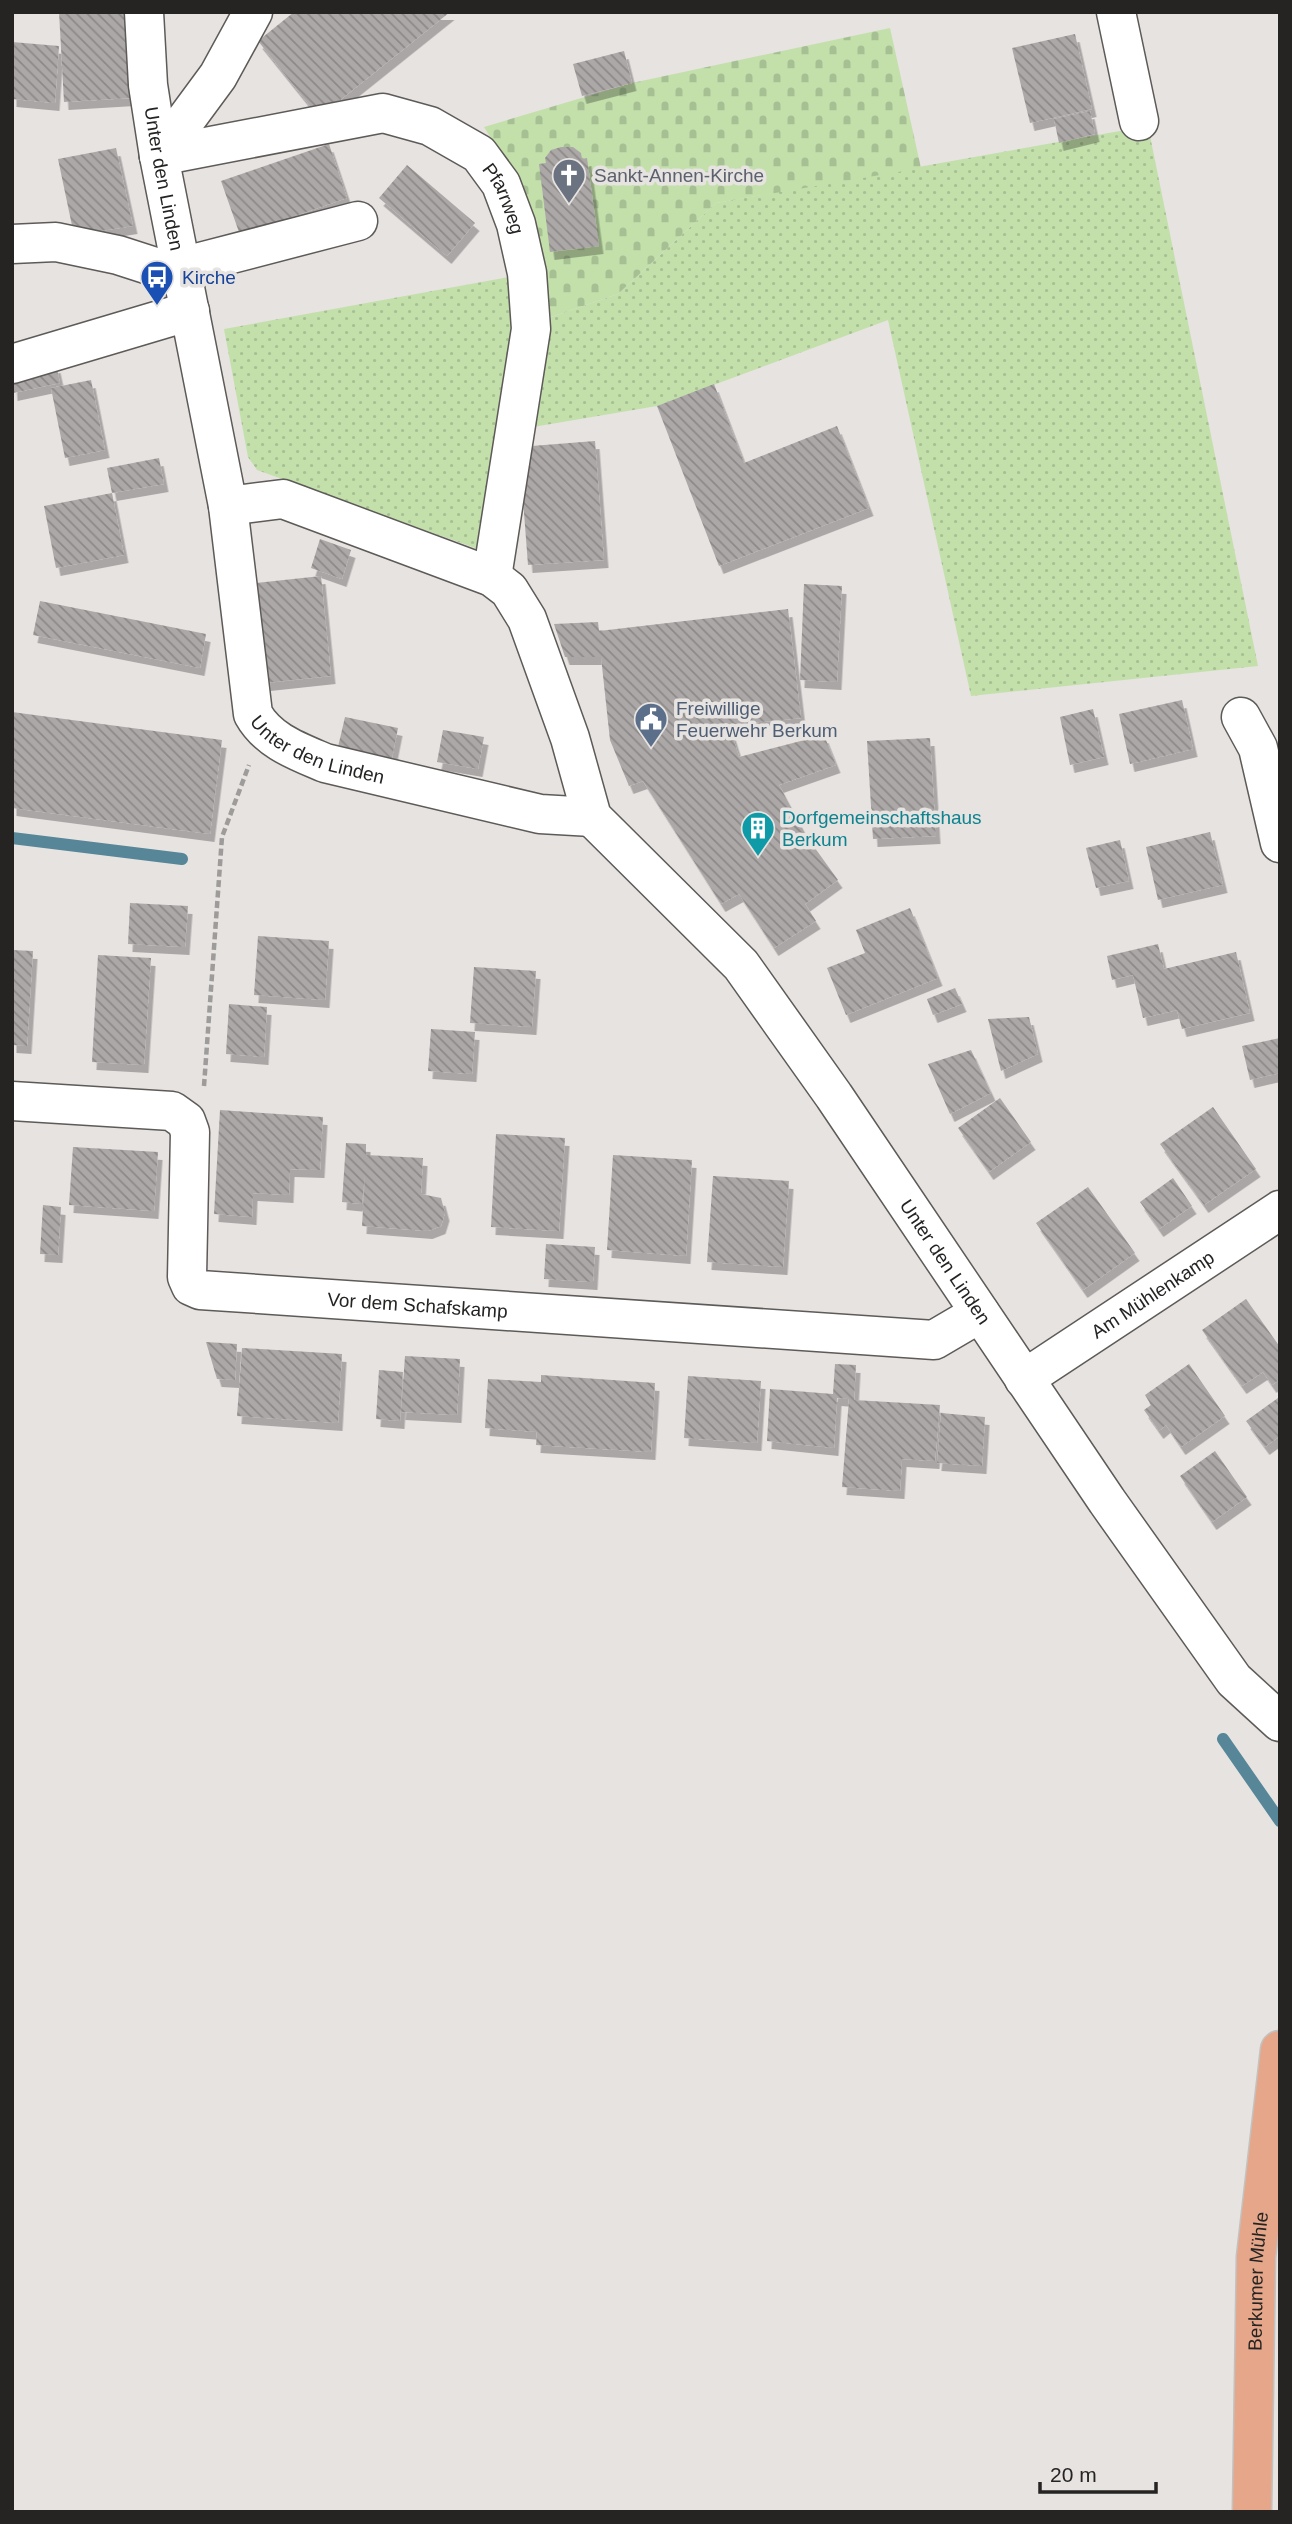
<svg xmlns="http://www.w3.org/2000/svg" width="1292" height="2524" font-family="Arial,sans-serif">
  <defs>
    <pattern id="grass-dots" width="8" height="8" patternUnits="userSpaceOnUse" patternTransform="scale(1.75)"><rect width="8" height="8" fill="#c3e0ab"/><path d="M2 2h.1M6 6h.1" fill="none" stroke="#a7c093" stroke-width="1.8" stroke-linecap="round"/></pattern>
    <pattern id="cemetery-stones" width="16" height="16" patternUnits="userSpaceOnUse" patternTransform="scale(1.75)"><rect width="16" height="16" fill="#c3e0ab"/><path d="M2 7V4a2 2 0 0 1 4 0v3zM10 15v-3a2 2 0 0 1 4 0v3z" fill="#a7c093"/></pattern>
    <pattern id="building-back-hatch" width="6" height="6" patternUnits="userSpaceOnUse" patternTransform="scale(1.75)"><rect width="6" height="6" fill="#aca8a7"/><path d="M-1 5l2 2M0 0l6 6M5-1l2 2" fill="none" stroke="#8c8988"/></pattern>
    <filter id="shadow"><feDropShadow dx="4.5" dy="8" stdDeviation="0" flood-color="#0004"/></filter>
  </defs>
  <rect width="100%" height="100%" fill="#e6e3e1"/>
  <path fill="url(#grass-dots)" d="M1148,126L1258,666L971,696L888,320L657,406L533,427L551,317L618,294L716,203Z
    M509,277L514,319L478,549L257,470L248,457L224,329Z"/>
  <path fill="url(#cemetery-stones)" d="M890,28L921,168L716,203L618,294L551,317L536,243L512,172L484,127L632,83Z"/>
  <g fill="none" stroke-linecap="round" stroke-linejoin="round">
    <path stroke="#568697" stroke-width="12" d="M12,838L182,859
      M1223,1739L1280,1821"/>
  </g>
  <path fill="url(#building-back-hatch)" filter="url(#shadow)" d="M59,12H124L130,98L64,102Z
    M294,12H450L319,117L258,41Z
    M1075,34L1092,109L1030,123L1012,48Z
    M12,42L59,46L55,103L12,99Z
    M624,51L632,83L582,96L573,64Z
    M1090,111L1095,134L1059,143L1054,119Z
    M329,144L347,198L240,235L221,181Z
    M561,147H573L581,153L582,159L587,158L599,246L550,252L539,164L546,163L545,158L551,150Z
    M116,148L133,226L74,235L58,159Z
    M407,165L475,223L447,256L379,198Z
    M56,365L60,383L13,393L12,374Z
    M91,380L105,450L65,458L51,388Z
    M714,384L744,463L837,426L869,508L719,566L657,406Z
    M595,441L604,560L528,565L519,447Z
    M159,458L164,484L112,493L107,468Z
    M112,493L124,555L56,568L44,506Z
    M320,539L351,550L342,579L311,568Z
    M321,576L331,676L266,683L256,583Z
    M804,584L842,586L837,682L800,680Z
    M40,601L206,634L200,668L33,635Z
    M788,609L801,718L729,725L739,757L824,735L836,765L779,785L807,837L838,880L805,904L816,921L774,948L739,894L721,904L643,781L629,786L610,740L601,657H565L554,624L598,622L599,631Z
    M1182,700L1193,749L1130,764L1119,714Z
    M1093,709L1104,757L1070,765L1060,717Z
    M12,712L222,740L210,834L12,808Z
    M345,717L398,728L392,758L338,747Z
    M443,730L484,737L478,769L437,762Z
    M930,738L936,836L873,839L867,741Z
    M1210,832L1223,885L1158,900L1146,847Z
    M1120,840L1129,881L1096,888L1086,848Z
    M130,903L188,906L185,947L128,944Z
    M910,908L938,978L846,1015L827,968L865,953L856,930Z
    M258,936L329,941L325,1000L254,995Z
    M1158,944L1164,969L1236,952L1250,1013L1182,1029L1177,1010L1143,1018L1133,975L1112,980L1107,956Z
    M12,950L33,951L27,1046L12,1045Z
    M98,955L151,958L144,1065L92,1062Z
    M474,967L536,971L532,1027L470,1023Z
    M955,988L962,1004L933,1015L927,999Z
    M229,1004L267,1007L264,1057L226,1054Z
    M1029,1017L1038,1054L1001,1071L988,1019Z
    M431,1029L475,1032L472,1074L428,1071Z
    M1280,1038V1073L1250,1080L1242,1046Z
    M971,1050L991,1093L950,1114L928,1064Z
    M1000,1098L1031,1142L989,1172L958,1128Z
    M1213,1107L1256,1169L1204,1205L1160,1144Z
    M220,1110L323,1117L320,1170L290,1169L289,1195L253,1193L252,1217L214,1214Z
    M496,1134L565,1138L559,1231L491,1227Z
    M346,1143L366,1144V1155L423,1158L421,1194L441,1198L445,1213L441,1226L428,1231L362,1226L365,1175L362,1204L342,1202Z
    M73,1147L158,1152L154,1211L69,1205Z
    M613,1155L692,1160L686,1256L607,1250Z
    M713,1176L789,1181L783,1267L707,1262Z
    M1173,1178L1192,1206L1159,1229L1140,1202Z
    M1088,1187L1135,1253L1083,1290L1036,1223Z
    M43,1205L61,1207L58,1255L40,1254Z
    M546,1244L595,1247L593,1282L544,1279Z
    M1246,1299L1280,1347V1379L1272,1385L1263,1372L1242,1386L1202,1330Z
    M206,1342L237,1344L235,1380L217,1379Z
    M242,1348L342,1354L338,1423L237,1416Z
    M405,1356L460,1359L457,1415L401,1412Z
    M835,1364L856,1365L854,1400L940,1405L935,1461L902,1459L900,1491L842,1487L849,1399L837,1398L834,1448L767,1441L770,1389L833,1394Z
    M1189,1364L1225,1416L1181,1447L1166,1425L1159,1431L1144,1410L1151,1405L1145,1395Z
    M379,1370L403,1372L400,1421L376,1419Z
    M541,1375L655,1383L651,1452L536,1445L537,1432L485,1428L488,1379L541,1382Z
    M688,1376L761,1381L757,1443L684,1438Z
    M1278,1398L1280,1436L1265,1447L1246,1421Z
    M941,1413L985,1417L982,1466L937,1463Z
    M1215,1451L1247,1497L1212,1522L1180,1476Z"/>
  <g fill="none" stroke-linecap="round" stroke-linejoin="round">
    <defs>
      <g id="minor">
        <path id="s1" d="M144,12L148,85L159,156L228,506L253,714C268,741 297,751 325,763L540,814L592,817"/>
        <path d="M1116,12L1139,121"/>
        <path id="s2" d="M159,156L383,113L430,126L479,154L501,184L516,224L527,273L531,329L492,577"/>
        <path d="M159,156L218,76L253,12"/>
        <path d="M12,244L56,242L118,255L183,276"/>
        <path d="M181,267L358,221"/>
        <path d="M12,364L190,311"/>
        <path id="s3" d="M228,506L283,499L492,577L509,590L527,619L570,738L592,817L741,965L834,1096L1107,1501L1234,1680L1280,1722"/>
        <path d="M1241,717L1258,748L1280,843"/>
        <path id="s4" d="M12,1101L172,1111L186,1121L190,1132L187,1277L191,1286L200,1290L934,1340L980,1313"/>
        <path id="s5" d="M1024,1379L1280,1210"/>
      </g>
      <g id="major">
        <path id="s6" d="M1252,2512L1256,2257L1280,2050"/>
      </g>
    </defs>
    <use href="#minor" stroke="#5d5a58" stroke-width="41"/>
    <use href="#major" stroke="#c2c2c1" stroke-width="41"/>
    <path stroke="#9e9c9a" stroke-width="4.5" stroke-dasharray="7 3.5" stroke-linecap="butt" d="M204,1086L222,837L249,765"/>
    <use href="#minor" stroke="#fff" stroke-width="38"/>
    <use href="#major" stroke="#e6a689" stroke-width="38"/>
  </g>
  <defs>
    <symbol id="church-pin" viewBox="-11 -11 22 30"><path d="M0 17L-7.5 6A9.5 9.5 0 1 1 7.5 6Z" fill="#6b7280" stroke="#e6e3e1"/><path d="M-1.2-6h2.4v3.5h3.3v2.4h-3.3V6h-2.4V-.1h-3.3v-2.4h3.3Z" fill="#fff"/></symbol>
    <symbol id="bus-pin" viewBox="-11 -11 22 30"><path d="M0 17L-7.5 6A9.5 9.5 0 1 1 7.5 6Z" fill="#1a4fb4" stroke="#e6e3e1"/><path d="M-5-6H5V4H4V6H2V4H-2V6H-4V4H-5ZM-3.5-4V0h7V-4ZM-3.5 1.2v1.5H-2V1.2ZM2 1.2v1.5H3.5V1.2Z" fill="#fff"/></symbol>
    <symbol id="civic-pin" viewBox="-11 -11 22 30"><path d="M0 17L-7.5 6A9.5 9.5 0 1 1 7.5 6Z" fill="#5c6f8a" stroke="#e6e3e1"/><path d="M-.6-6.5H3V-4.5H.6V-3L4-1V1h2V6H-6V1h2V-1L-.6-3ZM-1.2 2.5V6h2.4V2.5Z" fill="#fff"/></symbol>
    <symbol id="building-pin" viewBox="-11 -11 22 30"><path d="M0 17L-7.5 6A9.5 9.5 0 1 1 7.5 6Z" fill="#0f9aa8" stroke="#e6e3e1"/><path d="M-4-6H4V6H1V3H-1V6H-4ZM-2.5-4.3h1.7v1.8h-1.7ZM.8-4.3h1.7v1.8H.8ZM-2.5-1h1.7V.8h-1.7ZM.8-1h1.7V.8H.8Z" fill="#fff"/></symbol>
  </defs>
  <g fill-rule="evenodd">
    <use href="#church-pin" x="550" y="156" width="38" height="52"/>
    <use href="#bus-pin" x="138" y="258" width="38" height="52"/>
    <use href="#civic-pin" x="632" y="700" width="38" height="52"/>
    <use href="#building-pin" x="739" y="809" width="38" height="52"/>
  </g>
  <g text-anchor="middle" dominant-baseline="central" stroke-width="7" stroke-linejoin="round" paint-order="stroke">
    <g font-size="19" fill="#5b616d" stroke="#e6e3e1" text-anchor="start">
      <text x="594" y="175">Sankt-Annen-Kirche</text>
    </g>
    <g font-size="19" fill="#252423" stroke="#e6e3e1">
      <text stroke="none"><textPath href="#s1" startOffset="168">Unter den Linden</textPath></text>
      <text stroke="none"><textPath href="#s2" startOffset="385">Pfarrweg</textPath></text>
      <text stroke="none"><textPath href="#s1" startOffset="788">Unter den Linden</textPath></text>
      <text stroke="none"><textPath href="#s3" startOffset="1113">Unter den Linden</textPath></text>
      <text stroke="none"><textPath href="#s5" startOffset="154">Am Mühlenkamp</textPath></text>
      <text stroke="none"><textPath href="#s4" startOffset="572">Vor dem Schafskamp</textPath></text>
      <text stroke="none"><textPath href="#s6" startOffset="231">Berkumer Mühle</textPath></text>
    </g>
    <g font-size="19" fill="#164399" stroke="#e6e3e1" text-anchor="start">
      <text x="182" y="277">Kirche</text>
    </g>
    <g font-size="19" fill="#4e5e75" stroke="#e6e3e1" text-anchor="start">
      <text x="676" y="708">Freiwillige<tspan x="676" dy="22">Feuerwehr Berkum</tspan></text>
    </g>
    <g font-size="19" fill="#0d838f" stroke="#e6e3e1" text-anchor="start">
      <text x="782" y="817">Dorfgemeinschaftshaus<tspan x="782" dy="22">Berkum</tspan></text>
    </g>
  </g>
  <rect width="1292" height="2524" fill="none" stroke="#252423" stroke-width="28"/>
  <path d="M1040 2482v10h116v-10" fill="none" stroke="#252423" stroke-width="3.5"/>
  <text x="1050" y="2482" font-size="21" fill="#252423" stroke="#e6e3e1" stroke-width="5" paint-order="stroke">20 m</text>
</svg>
